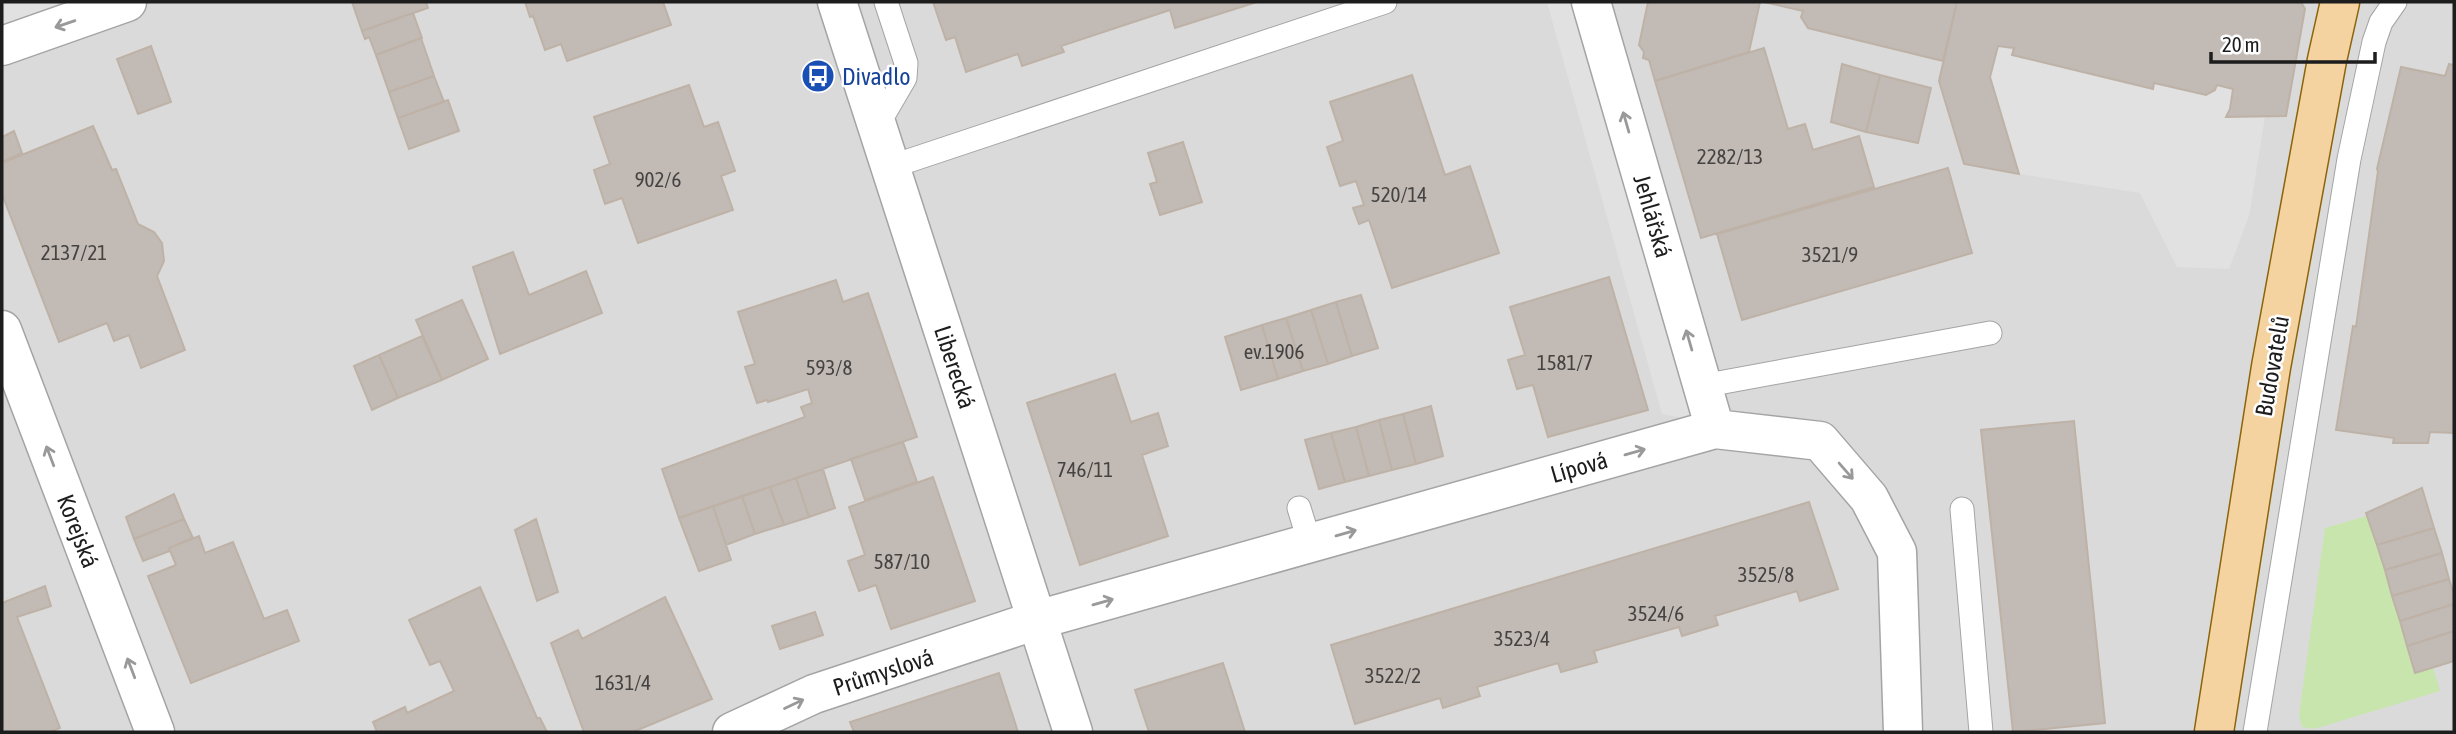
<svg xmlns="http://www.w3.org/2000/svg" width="2456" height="734" font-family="'Asap Condensed',sans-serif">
  <rect width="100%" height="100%" fill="#eeebe4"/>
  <path fill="#dbdada" d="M2,2H2454V732H2Z"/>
  <path fill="#c7e5ad" d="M2370,515L2407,646L2432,664L2440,691L2314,729L2302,727L2299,715L2325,528Z"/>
  <path fill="#e1e1e1" d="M2,2H107L2,39Z
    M1547,2H1582L1701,422L1662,414Z
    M1998,46L2153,89L2154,83L2206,95L2215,90L2217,85L2233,89L2230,109L2227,117H2265L2249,216L2229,269L2177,267L2140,193L2019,174L1990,77Z"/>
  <path fill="#c2bab4" stroke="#beb2a7" stroke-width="2" d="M352,2H426L428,8L362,31Z
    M525,2H663L671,25L567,61L561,44L545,50L533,16L530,17Z
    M933,2H1257L1175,28L1170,10L1061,46L1064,52L1022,66L1018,54L966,72L955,37L946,40Z
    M1648,2H1760L1749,52L1655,81L1649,60L1643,58L1644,52L1639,45Z
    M1764,2H1957L1943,61L1808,28L1801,17L1803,11Z
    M1957,2H2301L2305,9L2286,116L2226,117L2230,109L2233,89L2217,85L2215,90L2206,95L2154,83L2153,89L2012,55L2014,48L1998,46L1990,77L2019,174L1964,164L1939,81Z
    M413,13L422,38L376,55L369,37L365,39L362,31Z
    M421,38L434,76L389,92L376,55Z
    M151,46L171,102L138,114L117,59Z
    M1764,48L1788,129L1805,124L1813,150L1859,136L1874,187L1701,238L1655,81Z
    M1842,64L1880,75L1866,132L1831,122Z
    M2449,64L2454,65V433L2430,432L2428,443H2393L2394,438L2336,430L2353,326L2356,327L2378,171L2377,169L2401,67L2445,76Z
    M1412,75L1445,175L1470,166L1499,253L1392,288L1369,220L1359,224L1353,208L1364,205L1356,181L1340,186L1327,147L1343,141L1330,102Z
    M1880,75L1931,88L1918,143L1866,132Z
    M434,76L444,102L398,118L389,92Z
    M689,85L704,127L718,122L735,171L721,176L733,210L638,243L622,198L605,204L594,170L610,164L594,117Z
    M448,100L459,131L409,149L398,118Z
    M93,126L112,170L116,169L138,224L154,232L162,243L164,261L157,276L185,350L141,368L129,335L114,341L107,323L59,342L2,194V163Z
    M14,131L22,153L2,162V137Z
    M1183,142L1202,202L1160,215L1150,184L1157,182L1148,153Z
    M1948,168L1972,253L1742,320L1717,234Z
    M513,252L529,295L586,271L602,313L500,354L473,267Z
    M1609,277L1648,410L1548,437L1533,385L1517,389L1508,360L1525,355L1510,307Z
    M836,280L843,302L868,293L917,437L679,518L662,469L805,417L801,407L812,403L808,389L768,402L767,400L757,403L745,367L755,364L738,312Z
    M1361,295L1378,348L1352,356L1336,302Z
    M462,300L488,359L442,380L416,320Z
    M1336,302L1352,356L1328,364L1311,310Z
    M1311,310L1328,364L1303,371L1286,318Z
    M1286,318L1303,371L1278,379L1262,325Z
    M1262,325L1278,379L1241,390L1225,337Z
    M422,336L442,380L398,398L379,355Z
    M379,355L398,398L372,410L354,366Z
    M1115,374L1131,422L1158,413L1168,446L1142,455L1168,536L1080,565L1027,403Z
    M1431,406L1443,456L1416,464L1403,414Z
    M1403,414L1416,464L1392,470L1379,420Z
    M1379,420L1392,470L1369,476L1356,427Z
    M2074,421L2105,723L2013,732L1981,430Z
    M1356,427L1369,476L1345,482L1331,433Z
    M1331,433L1345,482L1319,489L1305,440Z
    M903,442L917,482L865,500L851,459Z
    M823,469L835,508L809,517L796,478Z
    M933,477L975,601L891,629L876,585L859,591L848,561L865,555L849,507Z
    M796,478L809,517L784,525L770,487Z
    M770,487L784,525L755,534L742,496Z
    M2422,488L2434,528L2377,545L2366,513Z
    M174,494L184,519L134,539L126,517Z
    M742,496L755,534L726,545L713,506Z
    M1809,502L1838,589L1800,601L1797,591L1715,616L1718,625L1682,636L1679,627L1594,651L1597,662L1561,672L1558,663L1477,687L1480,696L1443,708L1440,698L1355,724L1331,645Z
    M713,506L731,560L699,571L679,518Z
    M184,519L193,538L169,548L170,551L143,561L134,539Z
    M536,519L558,592L537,601L515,530Z
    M2434,528L2442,553L2385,570L2377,545Z
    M199,536L205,553L233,542L264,619L287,610L299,641L191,683L148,576L176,565L169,548Z
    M2442,553L2449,579L2392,596L2385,570Z
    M2449,579L2454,595V604L2400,621L2392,596Z
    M45,586L51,606L17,617L60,728L50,732H2V603Z
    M480,587L537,718H540L547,732H377L373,722L405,707L407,713L454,691L440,661L430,665L409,620Z
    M665,597L712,699L633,732H584L551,643L578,630L582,639Z
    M2454,604V631L2407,646L2400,621Z
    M815,612L823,635L780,649L772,626Z
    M2454,631V661L2415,673L2407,646Z
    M1223,663L1245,732H1149L1135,690Z
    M999,673L1018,732H854L850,722Z"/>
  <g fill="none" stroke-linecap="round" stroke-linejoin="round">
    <defs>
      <path id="lane" d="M877,126L905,78L906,63L886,2
        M890,167L1385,2
        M1702,386L1990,333
        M1299,508L1310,544
        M1962,509L1981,732
        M2255,732L2349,159L2374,42L2381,22L2395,2"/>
      <path id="street" d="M837,2L1073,732
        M1591,2L1715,429
        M2,46L127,2
        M2,330L155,732
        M732,732L814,694L1037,620L1715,429L1820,441L1869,498L1897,552L1903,732"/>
      <path id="primary" d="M2214,732L2271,367L2327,60L2340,2"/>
    </defs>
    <use href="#lane" stroke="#a4a4a4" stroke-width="25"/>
    <use href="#street" stroke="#a4a4a4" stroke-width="41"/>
    <use href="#primary" stroke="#8c640a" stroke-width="41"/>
    <use href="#lane" stroke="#fff" stroke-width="23"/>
    <use href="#street" stroke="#fff" stroke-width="38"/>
    <use href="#primary" stroke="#f5d3a1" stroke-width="38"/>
  </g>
  <defs><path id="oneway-shaft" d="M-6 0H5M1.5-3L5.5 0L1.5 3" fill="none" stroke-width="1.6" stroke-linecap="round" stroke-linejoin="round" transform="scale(1.75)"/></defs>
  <g stroke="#999">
    <use href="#oneway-shaft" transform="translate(65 24) rotate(161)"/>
    <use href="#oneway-shaft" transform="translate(1626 122) rotate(-106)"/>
    <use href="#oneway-shaft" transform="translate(1689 340) rotate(-106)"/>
    <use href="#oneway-shaft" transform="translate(1635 452) rotate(-16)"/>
    <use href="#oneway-shaft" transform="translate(50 456) rotate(-111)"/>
    <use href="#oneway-shaft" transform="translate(1846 471) rotate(49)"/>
    <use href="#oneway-shaft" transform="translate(1346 533) rotate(-16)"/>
    <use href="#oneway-shaft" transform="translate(1103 602) rotate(-16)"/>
    <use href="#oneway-shaft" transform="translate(131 668) rotate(-111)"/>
    <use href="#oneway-shaft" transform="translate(794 704) rotate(-25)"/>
  </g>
  <defs>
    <symbol id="bus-disc" viewBox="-11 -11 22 22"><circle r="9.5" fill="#1a4fb4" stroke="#fff"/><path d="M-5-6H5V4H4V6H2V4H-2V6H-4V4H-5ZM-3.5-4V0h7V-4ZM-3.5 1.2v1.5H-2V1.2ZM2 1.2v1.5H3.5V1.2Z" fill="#fff"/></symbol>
  </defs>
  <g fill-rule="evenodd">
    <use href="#bus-disc" x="799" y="57" width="38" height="38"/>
  </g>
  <g text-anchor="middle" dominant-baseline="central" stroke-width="5" stroke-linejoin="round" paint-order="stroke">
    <g font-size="21" fill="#464443">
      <text x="1730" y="156">2282/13</text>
      <text x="658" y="179">902/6</text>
      <text x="1399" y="194">520/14</text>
      <text x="74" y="252">2137/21</text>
      <text x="1830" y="254">3521/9</text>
      <text x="1274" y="351">ev.1906</text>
      <text x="1565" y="362">1581/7</text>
      <text x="829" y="367">593/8</text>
      <text x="1085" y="469">746/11</text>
      <text x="902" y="561">587/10</text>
      <text x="1766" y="574">3525/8</text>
      <text x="1656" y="613">3524/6</text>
      <text x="1522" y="638">3523/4</text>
      <text x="1393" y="675">3522/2</text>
      <text x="623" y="682">1631/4</text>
    </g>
    <g font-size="24" fill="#164399" stroke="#fff" text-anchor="start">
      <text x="842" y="76">Divadlo</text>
    </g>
    <g font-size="24" fill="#1d1d1d" stroke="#fff">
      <text transform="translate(1653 216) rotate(74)">Jehlářská</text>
      <text transform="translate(2272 366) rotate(-80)">Budovatelů</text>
      <text transform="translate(955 367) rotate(72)">Liberecká</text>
      <text transform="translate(1579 467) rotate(-16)">Lípová</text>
      <text transform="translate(78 531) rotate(69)">Korejská</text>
      <text transform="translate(883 672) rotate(-18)">Průmyslová</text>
    </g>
  </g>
  <rect width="2456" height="734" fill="none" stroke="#1d1d1d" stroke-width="7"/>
  <path d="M2211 52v10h164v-10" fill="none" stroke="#1d1d1d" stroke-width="3.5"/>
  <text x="2222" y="52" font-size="21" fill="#1d1d1d" stroke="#ffffff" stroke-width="5" paint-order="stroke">20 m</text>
</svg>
